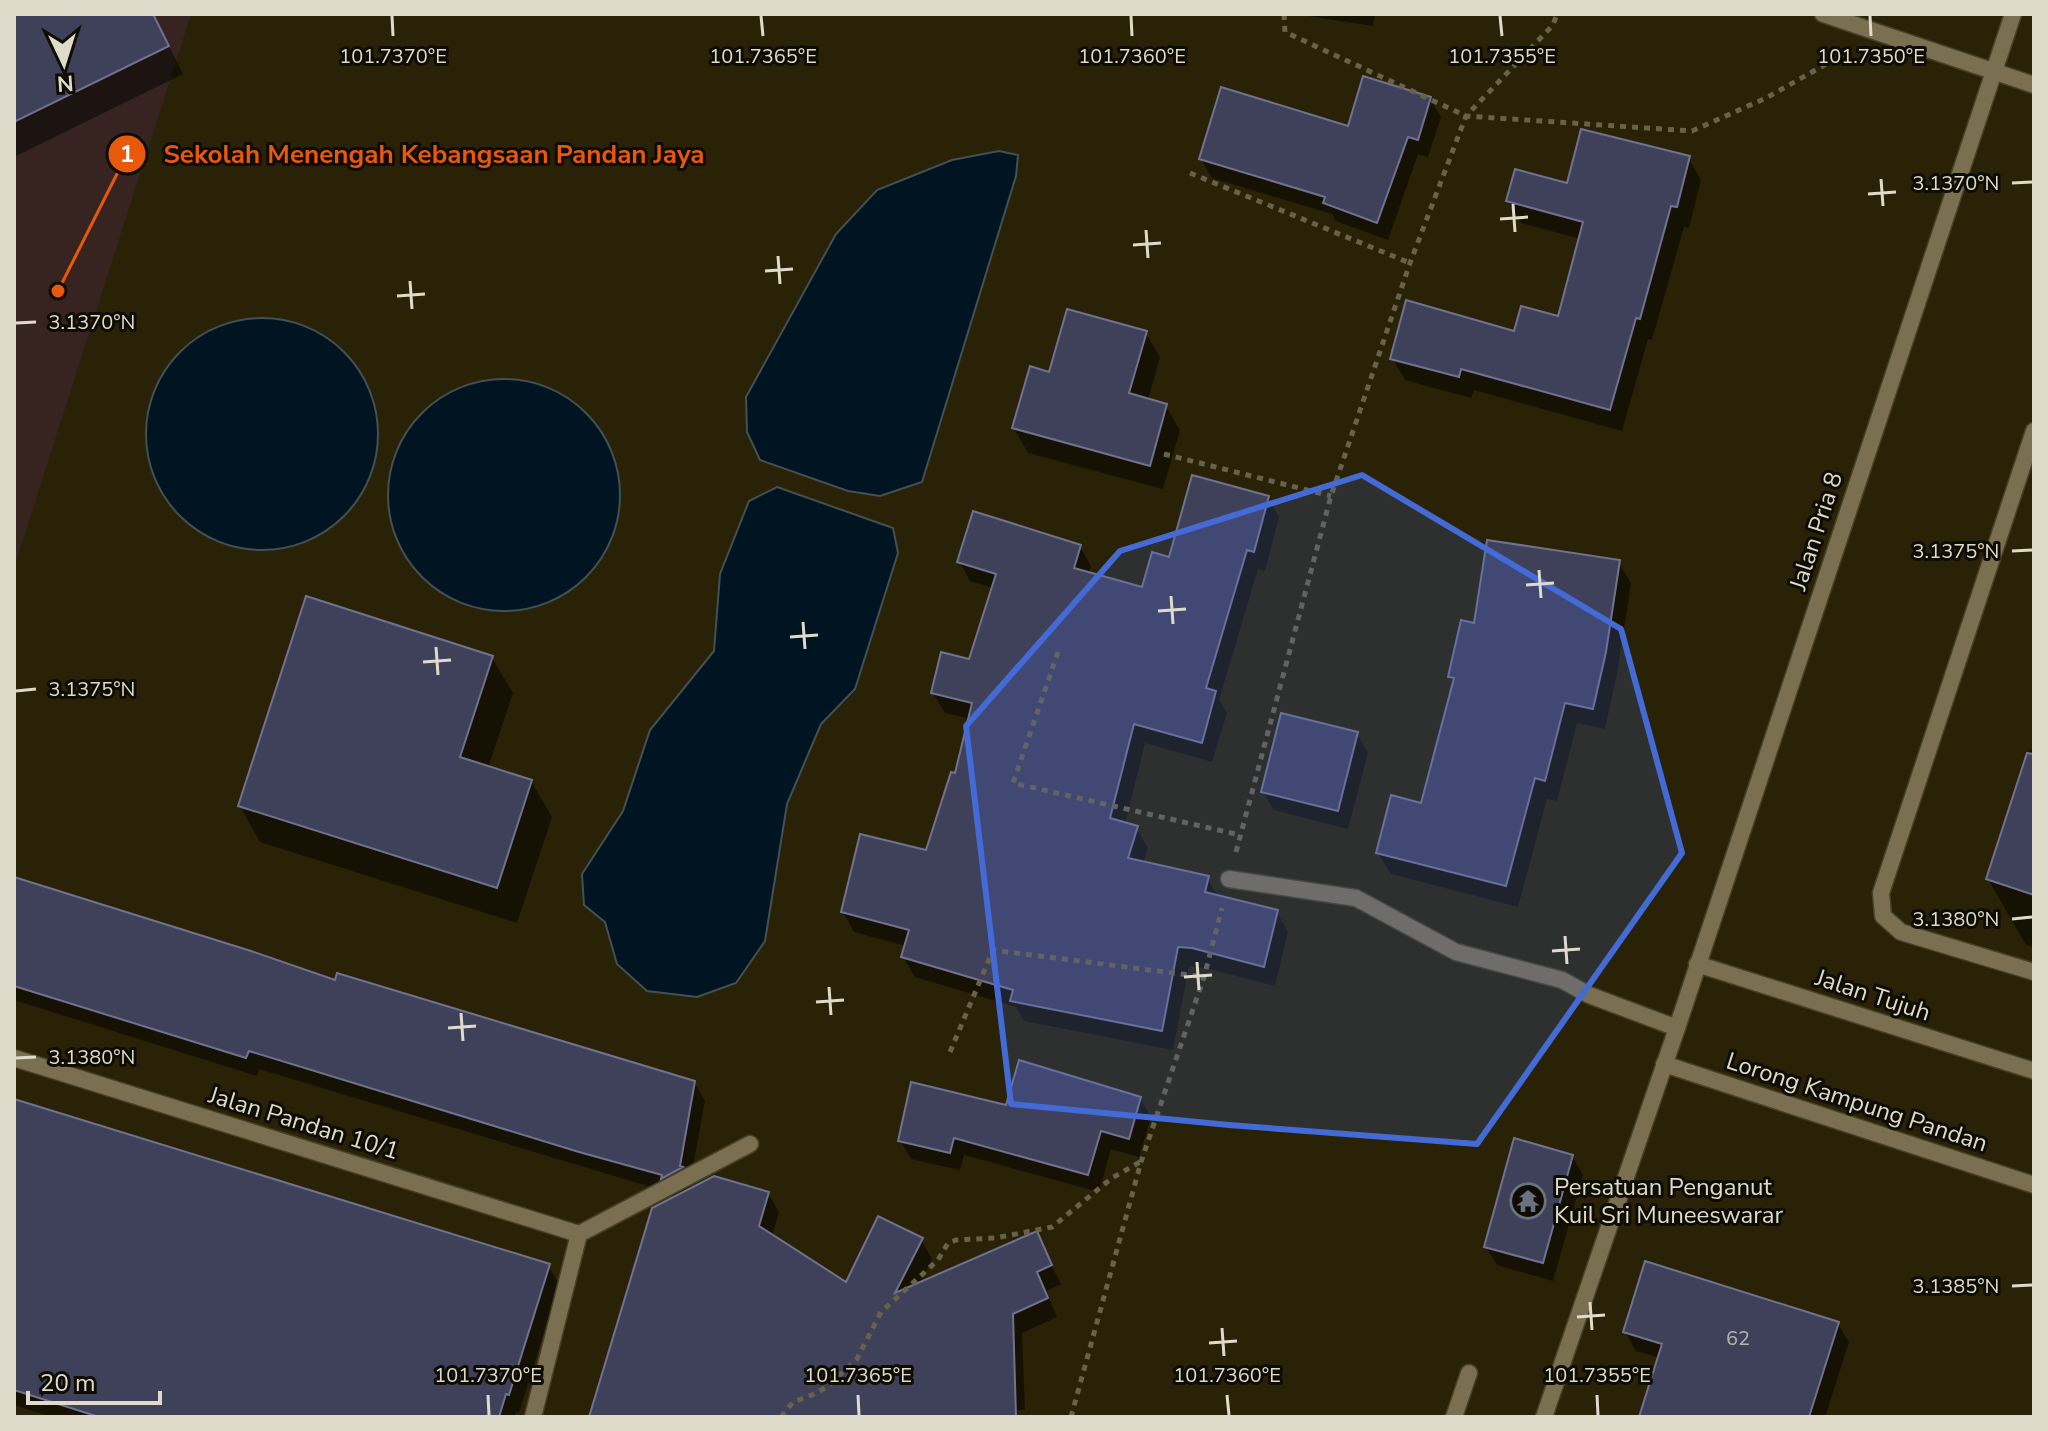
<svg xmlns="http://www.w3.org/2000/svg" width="2048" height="1431" font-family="'Nunito Sans',sans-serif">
  <rect width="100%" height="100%" fill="#292206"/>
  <path fill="#372421" d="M14,14H191L14,568Z"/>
  <path fill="#001521" stroke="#435054" stroke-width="2" d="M999,151L1018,155L1016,176L922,482L880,496L848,491L760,460L747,432L746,397L836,234L877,190L952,160Z
    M146 434a116 116 0 1 1 232 0a116 116 0 1 1-232 0Z
    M388 495a116 116 0 1 1 232 0a116 116 0 1 1-232 0Z
    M777,487L893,528L898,553L855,689L821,724L787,804L765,941L736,983L697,997L647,991L617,964L605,922L584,905L582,874L623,811L650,730L714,651L720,574L749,501Z"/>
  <path fill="#0007" d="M14,14H153L183,74L14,157Z
    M1296,14H1375L1373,26Z
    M1430,99L1441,117L1428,157L1418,154L1388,240L1336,221L1332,214L1212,178L1201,159L1349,129Z
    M1688,158L1701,180L1689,228L1684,227L1652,340L1648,339L1622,431L1474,390L1471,398L1405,380L1392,358L1516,333L1559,319L1581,239L1521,223L1508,201Z
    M1145,332L1160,357L1148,400L1165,405L1180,430L1163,489L1028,453L1014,428Z
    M1268,497L1279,517L1265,571L1258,569L1219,700L1227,713L1212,762L1145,743L1125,824L1136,828L1148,848L1143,864L1207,878L1219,898L1277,912L1288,932L1275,986L1205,968L1189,966L1173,1050L1024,1021L1016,1007L915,977L903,957L906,946L854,932L843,912L927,853L956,775L970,719L945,713L933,693L971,661L993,588L970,581L959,561L1080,547L1091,566L1089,574L1143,589L1171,559Z
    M1618,562L1631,583L1617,674L1605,729L1577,723L1557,801L1547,799L1518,907L1391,874L1378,853L1423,805L1454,683L1450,676L1476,625Z
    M492,658L513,693L488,768L531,781L552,817L517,923L260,842L240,806Z
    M1357,734L1368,753L1348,829L1274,810L1263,792Z
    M2030,749L2034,751V947L2026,945L1988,879Z
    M14,880L336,982L694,1082L705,1101L690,1182L694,1188L768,1193L779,1212L772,1237L847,1285L921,1240L932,1259L919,1285L1036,1234L1061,1284L1046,1291L1057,1317L1022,1333L1025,1410L1002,1411L1000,1417H591L674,1199L671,1193L259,1069L257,1076L14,1000Z
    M1140,1098L1151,1117L1139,1157L1111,1149L1099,1192L964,1155L960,1170L911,1159L900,1140Z
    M14,1102L548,1265L559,1284L519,1413L516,1412L515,1417H53L14,1405Z
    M1572,1156L1583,1175L1553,1281L1497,1265L1486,1247Z
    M1838,1324L1849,1342L1825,1417H1641L1660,1358L1636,1351L1625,1332Z"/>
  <path fill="#3f405a" stroke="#71728f" stroke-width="2" d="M14,14H153L169,46L14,122Z
    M1363,76L1431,97L1418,140L1408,137L1377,223L1323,203L1325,197L1199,159L1221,87L1348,126Z
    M1581,129L1690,156L1677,207L1671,206L1640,319L1636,318L1610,410L1461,369L1459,377L1390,359L1406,300L1514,331L1521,306L1558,316L1583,222L1506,201L1515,169L1567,183Z
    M1067,309L1147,331L1129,393L1167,404L1150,466L1012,428L1030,366L1049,372Z
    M1192,475L1269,496L1254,552L1247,550L1206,688L1216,691L1202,743L1134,724L1110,818L1138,826L1128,858L1209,876L1205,892L1278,910L1264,967L1192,948L1178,947L1162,1031L1010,1001L1013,990L901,957L909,930L841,912L860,834L926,850L951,772L955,773L972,703L931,693L941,652L969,659L996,574L957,562L973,511L1081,545L1074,568L1142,587L1152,552L1169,557Z
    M1487,540L1620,560L1606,652L1593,709L1565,703L1545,781L1535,778L1506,886L1376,853L1391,795L1421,803L1454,678L1448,677L1461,620L1474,623Z
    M306,596L493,656L460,757L532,780L497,888L238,806Z
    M1281,713L1358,732L1338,811L1261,792Z
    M2027,753L2034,754V895L1986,879Z
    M14,877L251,951L335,980L337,973L695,1081L680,1166L683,1167L661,1179L662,1175L579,1152L249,1051L246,1058L14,986Z
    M1019,1060L1141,1097L1129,1139L1101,1131L1088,1175L954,1138L950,1153L898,1141L911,1082L1006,1105Z
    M14,1099L550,1264L509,1395L506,1394L499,1417H99L14,1390Z
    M1514,1138L1573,1155L1543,1263L1484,1247Z
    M714,1176L769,1192L759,1226L846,1282L878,1216L923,1238L895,1293L1037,1231L1052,1265L1037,1272L1048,1298L1013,1314L1016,1417H589L652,1208Z
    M1645,1261L1839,1322L1809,1417H1639L1662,1344L1623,1332Z"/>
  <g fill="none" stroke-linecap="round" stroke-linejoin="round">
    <defs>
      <path id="lane" d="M2034,431L1881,893L1883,916L1901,932L2034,972
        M1229,879L1356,898L1456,952L1562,980L1589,995L1677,1028
        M579,1234L750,1144
        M1454,1417L1469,1373"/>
      <path id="street" d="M1823,14L2034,85
        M1697,964L2034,1071
        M14,1058L579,1234L533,1417
        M1664,1064L2034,1185
        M1544,1417L1677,1028L2013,14"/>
    </defs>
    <use href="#lane" stroke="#464026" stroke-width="19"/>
    <use href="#street" stroke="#464026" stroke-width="19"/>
    <path stroke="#68624a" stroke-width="5" stroke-dasharray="6 6" stroke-linecap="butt" d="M1284,14L1285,32L1466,116L1692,131L1766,98L1844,54
      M1190,173L1410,263
      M1164,454L1331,496
      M1058,652L1013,783L1240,835
      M1236,852L1331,496L1410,263L1466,116L1553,25L1557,14
      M950,1052L993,950L1204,977
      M781,1417L793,1402L812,1395L827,1387L857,1359L881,1312L938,1260L948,1243L956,1240L995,1238L1052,1227L1112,1178L1140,1162
      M1071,1417L1141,1162L1204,977L1222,908"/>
    <use href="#lane" stroke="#7a6f51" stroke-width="16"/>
    <use href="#street" stroke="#7a6f51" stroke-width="16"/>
  </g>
  <path fill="#446ad5" fill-opacity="0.2" stroke="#446ad5" stroke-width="6" stroke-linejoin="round" d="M1362,475L1621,629L1682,853L1477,1144L1229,1125L1011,1104L966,726L1120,551Z"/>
  <path fill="none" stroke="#dfdbcb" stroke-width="3" d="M392,16L393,36M761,16L763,36M1131,16L1132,36M1500,16L1502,36M1870,16L1871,36M1881,179L1883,206M2012,183L2032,182M1868,194L1896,192M1513,204L1515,232M1500,219L1528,217M1146,230L1148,258M1133,245L1161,243M778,256L780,284M765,271L793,269M410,281L412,309M397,296L425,294M16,323L36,322M2012,551L2032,550M1539,570L1541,598M1526,585L1554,583M1171,596L1173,624M1158,611L1186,609M803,622L805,649M790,637L818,635M436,647L438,675M423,662L451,660M16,691L36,689M2012,919L2032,917M1565,936L1567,964M1552,951L1580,949M1197,962L1199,990M1184,977L1212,975M829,987L831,1015M816,1002L844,1000M461,1013L463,1041M448,1028L476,1026M16,1058L36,1057M2012,1286L2032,1285M1590,1302L1592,1330M1577,1317L1605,1315M1222,1328L1224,1356M1209,1343L1237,1341M488,1395L489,1415M858,1395L859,1415M1227,1395L1229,1415M1597,1395L1598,1415"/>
  <defs>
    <symbol id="temple-ring" viewBox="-11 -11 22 22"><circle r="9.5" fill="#0f0c03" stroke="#6b7280" stroke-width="1.5"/><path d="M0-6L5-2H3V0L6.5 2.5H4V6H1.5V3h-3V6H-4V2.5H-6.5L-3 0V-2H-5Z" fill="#6b7280"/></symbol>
  </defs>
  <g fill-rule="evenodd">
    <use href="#temple-ring" x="1508" y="1181" width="40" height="40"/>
  </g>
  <g text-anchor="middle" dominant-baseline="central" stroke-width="6" stroke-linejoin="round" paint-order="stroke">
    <g font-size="20" fill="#b7b4af">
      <text x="1738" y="1338">62</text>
    </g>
    <g font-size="24" fill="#dfdbcb" stroke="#0f0c03">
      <text transform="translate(1816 531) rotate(-72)">Jalan Pria 8</text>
      <text transform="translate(1873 995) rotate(18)">Jalan Tujuh</text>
      <text transform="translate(1857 1102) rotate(18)">Lorong Kampung Pandan</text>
      <text transform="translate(304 1123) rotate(17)">Jalan Pandan 10/1</text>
    </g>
    <g font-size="24" fill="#dfdbcb" stroke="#0f0c03" text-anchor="start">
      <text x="1554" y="1187">Persatuan Penganut<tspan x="1554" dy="28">Kuil Sri Muneeswarar</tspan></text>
    </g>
  </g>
  <g font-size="20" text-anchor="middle" fill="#dfdbcb" stroke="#0f0c03" stroke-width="6" stroke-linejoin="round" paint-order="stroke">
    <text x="393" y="63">101.7370°E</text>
    <text x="763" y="63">101.7365°E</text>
    <text x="1132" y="63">101.7360°E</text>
    <text x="1502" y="63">101.7355°E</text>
    <text x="1871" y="63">101.7350°E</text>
    <text x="1956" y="190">3.1370°N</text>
    <text x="92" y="329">3.1370°N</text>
    <text x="1956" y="558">3.1375°N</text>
    <text x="92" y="696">3.1375°N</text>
    <text x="1956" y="926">3.1380°N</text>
    <text x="92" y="1064">3.1380°N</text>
    <text x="1956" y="1293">3.1385°N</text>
    <text x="488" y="1382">101.7370°E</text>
    <text x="858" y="1382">101.7365°E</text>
    <text x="1227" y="1382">101.7360°E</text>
    <text x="1597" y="1382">101.7355°E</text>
  </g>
  <path fill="none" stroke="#e8590c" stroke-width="3" d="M58 291L127 154"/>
  <g fill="#e8590c" stroke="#0f0c03" stroke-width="3">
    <circle cx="58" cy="291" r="8"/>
    <circle cx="127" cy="154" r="20"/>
  </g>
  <g font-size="24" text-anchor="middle" font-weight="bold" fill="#fff">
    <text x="127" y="162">1</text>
  </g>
  <g font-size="26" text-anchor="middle" font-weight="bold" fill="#e8590c" stroke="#0f0c03" stroke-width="6" stroke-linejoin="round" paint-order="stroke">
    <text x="434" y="163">Sekolah Menengah Kebangsaan Pandan Jaya</text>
  </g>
  <rect width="2048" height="1431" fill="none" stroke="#dfdbcb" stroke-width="32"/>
  <g transform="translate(64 64) rotate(176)" stroke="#0f0c03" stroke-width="6" paint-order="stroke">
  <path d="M0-6L14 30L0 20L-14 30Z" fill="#dfdbcb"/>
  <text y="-12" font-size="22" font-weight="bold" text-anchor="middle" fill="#dfdbcb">N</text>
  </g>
  <path d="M28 1391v12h132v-12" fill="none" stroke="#dfdbcb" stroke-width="4"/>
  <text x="40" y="1391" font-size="24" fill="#dfdbcb" stroke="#0f0c03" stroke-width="6" paint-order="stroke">20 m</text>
</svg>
